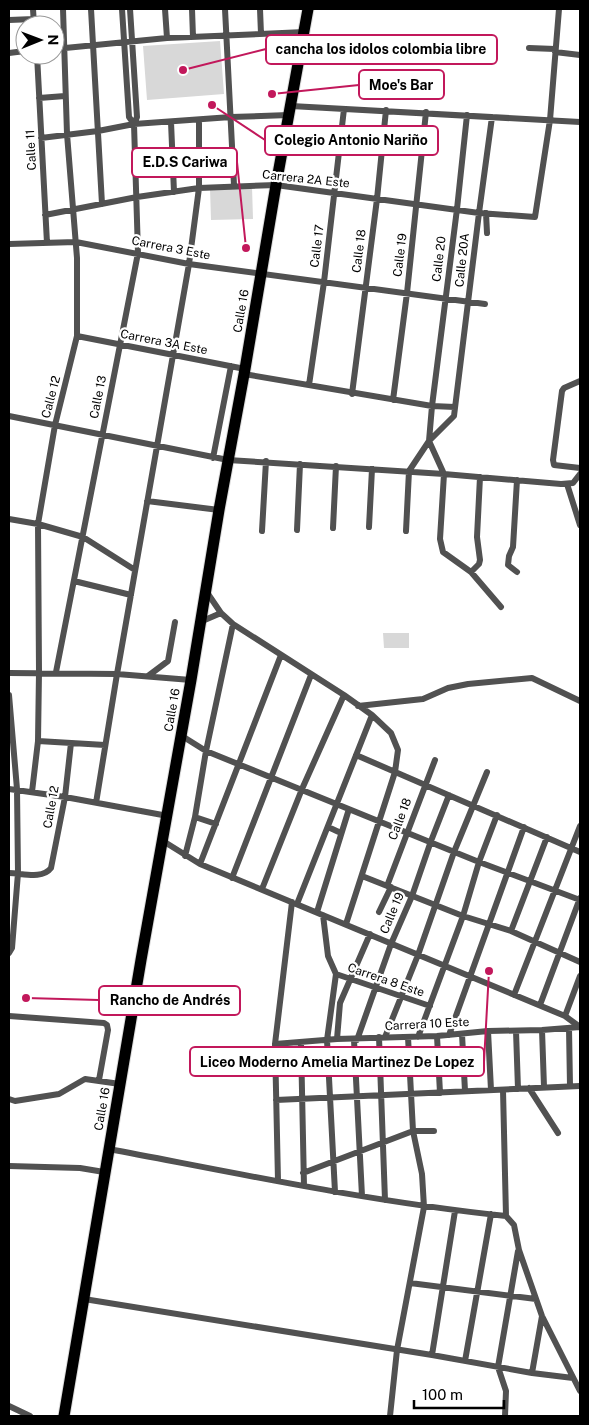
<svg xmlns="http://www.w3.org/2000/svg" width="589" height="1425" font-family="'Public Sans',sans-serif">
  <rect width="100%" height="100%" fill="#fff"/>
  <path fill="#d8d8d8" d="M220,41L224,94L147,100L143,46Z
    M252,187L253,219L211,220L210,188Z
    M383,633H409V648H384Z"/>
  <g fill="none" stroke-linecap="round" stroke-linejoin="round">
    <defs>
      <path id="highway" d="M64,1416L141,960L191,680L219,510L245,369L276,185L308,9"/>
    </defs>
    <use href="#highway" stroke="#dbdbdb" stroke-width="13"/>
    <path stroke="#515151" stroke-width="6" d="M33,9L34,25
      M91,9L102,204
      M122,9L129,117L134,124
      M165,9L167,38
      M192,9L193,37
      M225,9L234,185
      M260,9L261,34
      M9,20L34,19
      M529,48L555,49
      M55,49L167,38L305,32
      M555,52L580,55
      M9,53L25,51
      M37,55L47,243
      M39,98L65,96
      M291,106L580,122
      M467,115L457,209L432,406L429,441L444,474L440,539L443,552L471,572L501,607
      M171,122L174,192
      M41,138L98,131L134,124L231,117L289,115
      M486,213L487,233
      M45,215L137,197L199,188L276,185L479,213L535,217L550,120L559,9
      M9,244L76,242L189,264L485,304
      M77,336L245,369
      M244,374L432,406L455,407
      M580,381L564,388L562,391L553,460L554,465L580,468
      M309,385L324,282L344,109
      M352,394L377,199L386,110
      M393,400L407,293L426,112
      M9,416L228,460L444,474L561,484L573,483L580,474
      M213,458L231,366
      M517,480L513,547L509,556L508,565L517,572
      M567,484L580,525
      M147,501L219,510
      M9,519L38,524L83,537L135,570
      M369,527L372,469
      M333,528L336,466
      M297,530L300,464
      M262,531L266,461
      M406,531L409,471L429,441L454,416L479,213L492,117
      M471,572L479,564L480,560L477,537L480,477
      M74,581L131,595
      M206,591L221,613L233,624L344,695L372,715L391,733L398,750L395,772L346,924
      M200,622L221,613
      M56,672L138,253L134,124L137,117L130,9
      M9,673L117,674L191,680
      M148,676L168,661L175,622
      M9,695L17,789L18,873L12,948L9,953
      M358,706L423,699L448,688L468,684L532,678L580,701
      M182,736L206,751L479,862L580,900
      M38,741L105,745
      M356,755L580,852
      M9,789L65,797L168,816
      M32,792L38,741L39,672L38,524L55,425L77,336V258L67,134L63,9
      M96,803L117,674L189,264L199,188V120
      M195,817L216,824
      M328,827L341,833
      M163,841L200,864L565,1016L580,1027
      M185,856L195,817L206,751L233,624
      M200,864L281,655
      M9,873C22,873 42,880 51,868L65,797L71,743
      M362,876L463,916L511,931L580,962
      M232,878L311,675
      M387,886L435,760
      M262,889L302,789L344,695
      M297,904L372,715
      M317,912L349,809
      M379,912L391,887
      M323,915L328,956L336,974L327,1040L335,1192
      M511,931L547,837
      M336,974L430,1006
      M514,995L580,826
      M540,1005L580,898
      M9,1016L104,1023L107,1025L108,1030L99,1080
      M565,1016L580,976
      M569,1028L570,1086
      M542,1030L544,1087
      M488,1031L491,1090
      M516,1031L518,1089
      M462,1034L465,1091
      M449,1035L524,827
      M437,1036L440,1093
      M379,1037L385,1200
      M385,1037L418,955L454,852L487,772
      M418,1037L463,916L479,862L497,815
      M337,1039L340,1003L370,934
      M354,1040L362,1196
      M357,1040L391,944L412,896L431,841L449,795
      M301,1043L304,1186
      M275,1044L337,1039L437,1036L488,1031L542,1030L580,1027
      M529,1088L558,1133
      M503,1090L506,1216L514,1225L519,1250L542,1316L580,1391
      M9,1099L15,1101L59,1094L85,1079L120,1084
      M276,1100L580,1086
      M109,1149C241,1174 372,1202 506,1216
      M9,1166L80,1168L104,1172
      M303,1173L413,1131H434
      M278,1181L275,1044L292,902
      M410,1283L536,1299
      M84,1299L432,1355L532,1373L573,1378
      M432,1355L455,1211
      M465,1361L491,1214
      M532,1373L542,1316
      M9,1406L30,1416
      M390,1416L397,1350L424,1207L422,1174L413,1131L408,1037
      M505,1416L506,1391L498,1367L518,1251"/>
    <use href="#highway" stroke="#000" stroke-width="11"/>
  </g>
  <g text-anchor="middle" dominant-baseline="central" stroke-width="4.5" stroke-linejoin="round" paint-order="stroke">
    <g font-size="12" fill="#000" stroke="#fff">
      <text transform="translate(31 150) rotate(-93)">Calle 11</text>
      <text transform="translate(306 179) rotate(6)">Carrera 2A Este</text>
      <text transform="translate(317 246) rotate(-83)">Calle 17</text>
      <text transform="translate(171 248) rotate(11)">Carrera 3 Este</text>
      <text transform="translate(359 251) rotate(-83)">Calle 18</text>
      <text transform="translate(400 255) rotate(-83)">Calle 19</text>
      <text transform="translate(439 259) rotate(-83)">Calle 20</text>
      <text transform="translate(462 260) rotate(-84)">Calle 20A</text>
      <text transform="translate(241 311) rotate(-80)">Calle 16</text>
      <text transform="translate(164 342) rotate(11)">Carrera 3A Este</text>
      <text transform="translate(51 397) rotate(-75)">Calle 12</text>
      <text transform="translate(98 397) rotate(-79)">Calle 13</text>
      <text transform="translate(172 710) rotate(-80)">Calle 16</text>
      <text transform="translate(51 807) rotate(-80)">Calle 12</text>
      <text transform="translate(400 819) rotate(-69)">Calle 18</text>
      <text transform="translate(392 913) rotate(-67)">Calle 19</text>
      <text transform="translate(386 980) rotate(19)">Carrera 8 Este</text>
      <text transform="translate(427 1024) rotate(-3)">Carrera 10 Este</text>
      <text transform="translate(102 1109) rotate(-80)">Calle 16</text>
    </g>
  </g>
  <path fill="none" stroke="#c2185b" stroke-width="2" d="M183 70L266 49M272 94L359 85M212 105L265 140M246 248L237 162M26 998L99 1000M489 971L484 1062"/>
  <g fill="#c2185b" stroke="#fff" stroke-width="2">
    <circle cx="183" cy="70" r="5"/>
    <circle cx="272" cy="94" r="5"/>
    <circle cx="212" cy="105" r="5"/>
    <circle cx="246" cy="248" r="5"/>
    <circle cx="26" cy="998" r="5"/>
    <circle cx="489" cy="971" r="5"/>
  </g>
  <g fill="#fff" stroke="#c2185b" stroke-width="2">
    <rect x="266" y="35" width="231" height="29" rx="5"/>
    <rect x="359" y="70" width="85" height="29" rx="5"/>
    <rect x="265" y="126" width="173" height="29" rx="5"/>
    <rect x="132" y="148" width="105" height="29" rx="5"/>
    <rect x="99" y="986" width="141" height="29" rx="5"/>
    <rect x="190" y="1047" width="294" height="29" rx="5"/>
  </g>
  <g font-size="14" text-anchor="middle" font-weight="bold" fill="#000">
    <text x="381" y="54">cancha los idolos colombia libre</text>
    <text x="401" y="90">Moe's Bar</text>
    <text x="351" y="145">Colegio Antonio Nariño</text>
    <text x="185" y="167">E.D.S Cariwa</text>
    <text x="170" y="1005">Rancho de Andrés</text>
    <text x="337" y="1067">Liceo Moderno Amelia Martinez De Lopez</text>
  </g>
  <rect width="589" height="1425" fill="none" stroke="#000000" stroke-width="20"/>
  <g transform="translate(40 40) rotate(89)"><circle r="24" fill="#ffffff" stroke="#999999"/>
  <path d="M0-4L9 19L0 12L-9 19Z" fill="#000000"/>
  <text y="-8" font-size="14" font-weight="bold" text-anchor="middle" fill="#000000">N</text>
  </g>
  <path d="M414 1400v8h90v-8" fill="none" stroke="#000000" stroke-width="2.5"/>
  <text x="422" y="1400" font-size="15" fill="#000000" stroke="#ffffff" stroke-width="4" paint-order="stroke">100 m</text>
</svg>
